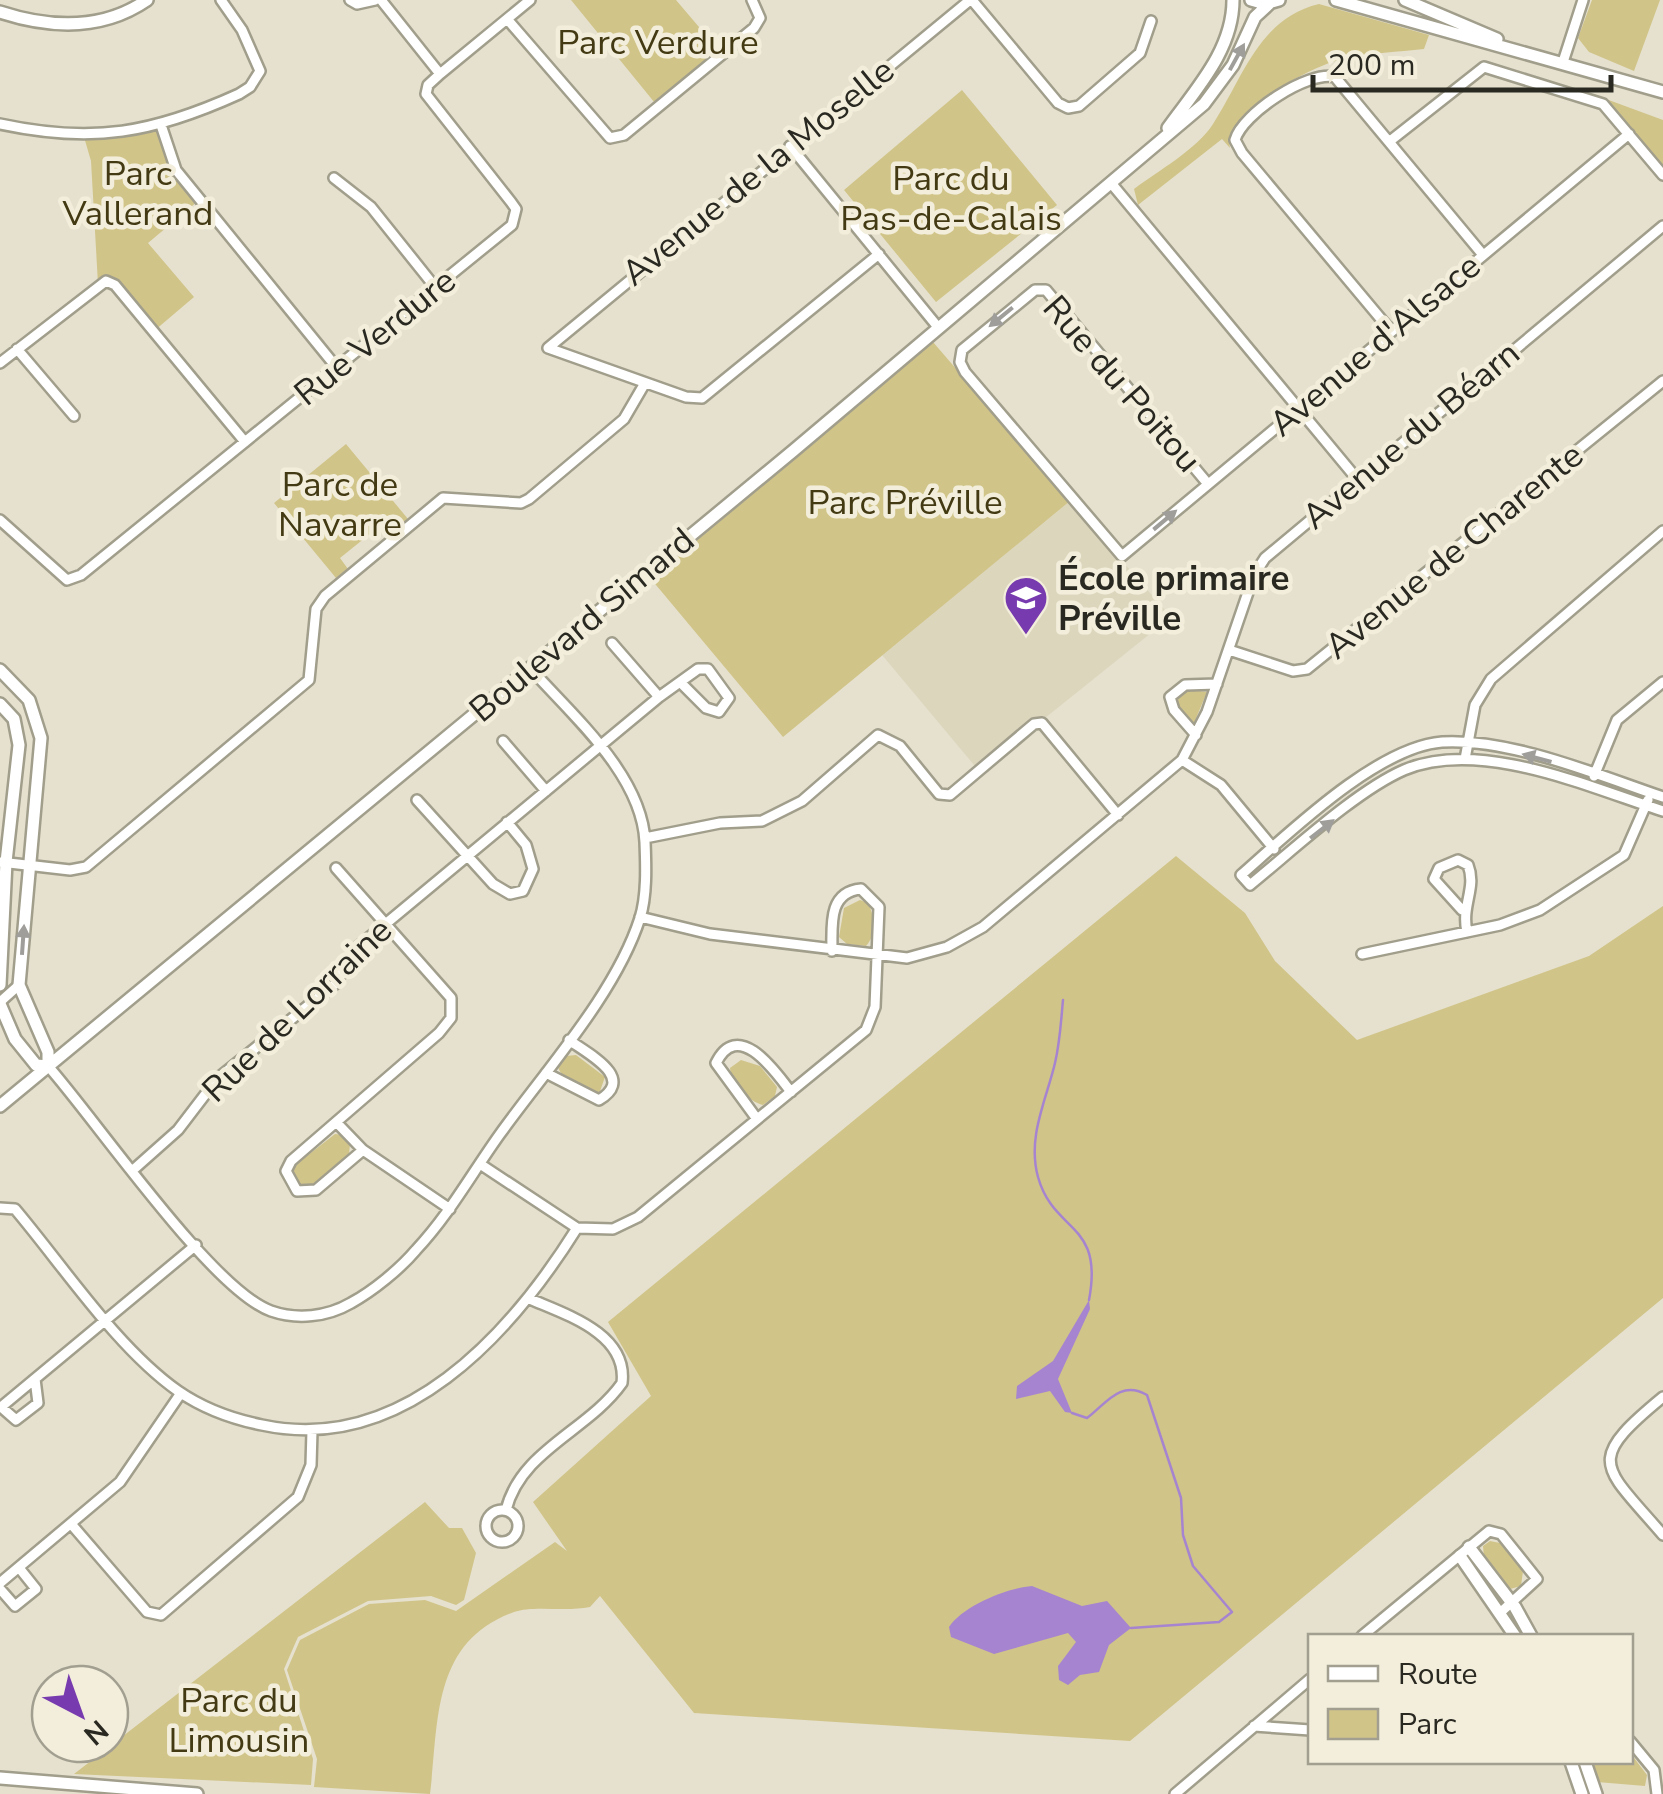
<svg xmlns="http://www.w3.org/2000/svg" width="1663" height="1794" font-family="'Nunito Sans',sans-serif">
  <rect width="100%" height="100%" fill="#e5e1ce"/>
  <path fill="#dcd6bd" d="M1070,501L1171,617L979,771L882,655Z"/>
  <path fill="#d1c489" d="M571,0H676L722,54L659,108Z
    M1592,0H1660L1634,71L1589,52L1578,38Z
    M1319,4L1429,35L1424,49C1398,52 1371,53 1346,58C1315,64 1222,112 1230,148L1222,139L1138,205L1134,189C1158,171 1197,149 1213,124C1243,78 1259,18 1319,4Z
    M962,90L1057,205L936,302L844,190Z
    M1606,99L1663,120V168Z
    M161,125L169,155L198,201L148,243L194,297L154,331L115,285L98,284L91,161L84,137Z
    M933,342L1070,501L783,737L651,579Z
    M346,444L408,519L394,530L386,521L340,558L348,569L336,578L274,503Z
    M1185,689L1207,692L1194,723L1177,711L1174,698Z
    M1176,856L1245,913L1275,961L1357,1040L1589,956L1663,906V1298L1130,1741L694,1713L600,1596L590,1607C565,1612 533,1605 514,1612C431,1642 439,1722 430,1794L314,1787L317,1759L287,1670L300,1640L369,1604L425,1600L456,1611L555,1542L567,1551L533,1502L651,1396L608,1322Z
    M860,900L868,903C875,917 877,934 866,946L847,944L839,937L844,908Z
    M576,1055L605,1077L599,1094C585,1095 562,1080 558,1067L566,1056Z
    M741,1060L760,1066L777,1087L775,1096L763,1105C749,1102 731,1082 730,1068Z
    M335,1134L343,1135L350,1144L349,1154L313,1185H301L293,1178L294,1166Z
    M425,1502L449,1528H462L476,1553L464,1600L456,1605L431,1596L368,1601L298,1637L284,1669L313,1759L311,1785L74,1774Z
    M1490,1541L1500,1543L1523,1571L1521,1586L1510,1589L1484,1557L1483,1546Z
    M1631,1754L1647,1775L1645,1786L1597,1782L1591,1762H1630Z"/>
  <path fill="#a784cf" d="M1089,1300L1090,1309L1058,1379L1072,1413L1065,1412L1050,1391L1016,1399L1017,1386L1053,1361Z
    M1032,1586L1082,1606L1107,1601L1131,1628L1109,1645L1099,1672L1080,1675L1068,1685L1059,1680L1058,1666L1076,1642L1068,1633L994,1654L951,1637L949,1627C963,1606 1007,1588 1032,1586Z"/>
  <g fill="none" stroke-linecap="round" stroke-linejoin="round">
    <path stroke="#a784cf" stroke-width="2.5" d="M1063,1000C1061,1021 1060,1042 1055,1063C1046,1101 1027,1137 1038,1177C1054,1234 1104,1221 1089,1300
      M1072,1413L1087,1418C1105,1405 1120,1379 1147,1395L1181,1498L1183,1535L1193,1566L1232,1612L1219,1622L1131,1628"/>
    <defs>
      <path id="street" d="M350,0L357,4L375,0
        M381,0L440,74
        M972,0L1058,103L1068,108L1079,106L1140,53L1151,21
        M507,19L610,138L624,135L754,28L760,18L752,0
        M1563,62L1583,0
        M0,124C93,144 153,133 239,94L250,87L260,71L242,30L221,0
        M161,125L176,170L337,368
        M1390,141L1484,67L1603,104L1663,175
        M790,146L937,326
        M334,178L371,207L435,287
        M1111,183L1357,479
        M879,254L702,398L686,397L548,348L970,0
        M1391,331L1242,153L1235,140C1242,114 1308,70 1335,77L1483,255
        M17,349L74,416
        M0,363L106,281L115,285L245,442
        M1208,484L1046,290H1035L962,350L960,362L965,372L1122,556L1629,134
        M0,520L67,580L81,575L512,225L516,209L511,202L426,94L428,85L440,74L530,0
        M612,643L659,697
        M1229,650L1293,671L1307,669L1663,381
        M1196,735L1174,710L1170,697L1185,685L1217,684
        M503,741L546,791
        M1465,759L1475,705L1491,679L1663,531
        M1182,760L1221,785L1274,849
        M1594,776L1617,720L1663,682
        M1663,797C1598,775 1511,738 1442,742C1377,747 1289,833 1241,875L1250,885C1292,851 1356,791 1404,770C1480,738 1588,787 1663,811
        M417,800L493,884L510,894L523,891L533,869L526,845L507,822
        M645,838L720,823L762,821L802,801L878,735L900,746L939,794L950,795L1034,724L1042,723L1118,815
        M0,862L70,870L86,867L309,680L316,609L325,596L443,498L521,503L529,499L624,419L645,383
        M336,868L451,998V1018L439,1033L291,1161L286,1171L297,1191L316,1190L363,1150
        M1462,910L1434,879L1439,868L1458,860L1468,865C1477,888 1461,905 1467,932
        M640,917L710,934L907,958L947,947L983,927L1182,760L1207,712L1254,575L1265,558L1663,226
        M1362,954L1500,925L1540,910L1624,855L1648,800
        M0,1002L19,985
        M48,1066C96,1120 212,1290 271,1311C297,1320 327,1317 351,1303C373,1291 400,1269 416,1250C449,1215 472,1173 500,1134C546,1070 616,993 640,918C647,896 646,866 645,842C642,775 572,715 530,668
        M546,1073L599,1100C636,1078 590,1055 569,1040
        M757,1119L716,1063C738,1018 775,1071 791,1092
        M337,1123L363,1150L450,1209
        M480,1164L577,1228L613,1229L638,1217L866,1030L875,1007L879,907L861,889C828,892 832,925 832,951
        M133,1170L178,1130L217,1079L335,984L359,946L659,697L698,669H708L729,698L719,712L706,708L680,682
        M0,1208L15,1209C64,1267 117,1348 178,1391C204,1409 232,1419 262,1425C402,1455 510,1335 577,1228
        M35,1379L38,1403L16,1420L1,1407L196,1245
        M1663,1397C1584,1462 1602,1464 1663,1535
        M486 1526a16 16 0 1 1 32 0a16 16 0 1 1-32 0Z
        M506,1510C521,1450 588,1431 622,1383C628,1334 567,1315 530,1299
        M72,1525L147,1612L161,1615L298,1497L311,1465L312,1431
        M0,1583L120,1482L181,1393
        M0,1589L15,1606L36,1589L20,1569
        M1362,1636L1489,1531L1501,1534L1537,1579L1501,1612
        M1254,1726L1310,1730
        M1630,1741L1654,1770L1657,1794
        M1175,1794L1310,1679"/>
      <path id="secondary" d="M1251,0L1265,4L1279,0
        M1336,0L1663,92
        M1405,0L1497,39
        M0,12C49,28 102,31 147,0
        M1168,128C1196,89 1233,50 1233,0
        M0,670L29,700L41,738L19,985L48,1052V1066
        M0,704L14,719L19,745L6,862L0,985
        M0,1004L15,1039L36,1065L48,1066
        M0,1106L793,451L1204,104L1233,65L1255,17L1269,4
        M1469,1547L1515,1607L1531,1636
        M1460,1556L1515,1636
        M1571,1762L1582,1794
        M1585,1762L1596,1794
        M0,1778L197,1794"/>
    </defs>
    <use href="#street" stroke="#a19e8c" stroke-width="14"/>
    <use href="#secondary" stroke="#a19e8c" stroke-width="16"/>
    <use href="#street" stroke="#fff" stroke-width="9"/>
    <use href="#secondary" stroke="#fff" stroke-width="11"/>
  </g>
  <defs><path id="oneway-solid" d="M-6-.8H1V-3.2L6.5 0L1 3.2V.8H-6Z" transform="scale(2.5)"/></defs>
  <g fill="#9f9e9b">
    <use href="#oneway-solid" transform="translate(1237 57) rotate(-61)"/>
    <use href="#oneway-solid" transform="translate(1001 317) rotate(141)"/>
    <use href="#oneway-solid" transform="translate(1165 520) rotate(-40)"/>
    <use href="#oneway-solid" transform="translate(1537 758) rotate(-165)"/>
    <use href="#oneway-solid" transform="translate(1322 829) rotate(-38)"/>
    <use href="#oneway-solid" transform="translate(23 940) rotate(-86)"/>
  </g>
  <defs>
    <symbol id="school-pin" viewBox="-11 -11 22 30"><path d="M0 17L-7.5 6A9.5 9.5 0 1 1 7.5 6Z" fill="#783aaf" stroke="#f2eedb"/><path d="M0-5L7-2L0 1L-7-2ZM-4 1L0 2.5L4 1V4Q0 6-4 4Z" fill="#fff"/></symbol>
  </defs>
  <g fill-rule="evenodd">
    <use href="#school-pin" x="1001" y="573" width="50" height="68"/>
  </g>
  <g text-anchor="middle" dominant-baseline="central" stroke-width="9" stroke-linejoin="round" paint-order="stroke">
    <g font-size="35" fill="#433a13" stroke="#f2eedb">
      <text x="658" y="42">Parc Verdure</text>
      <text x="138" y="173">Parc<tspan x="138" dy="40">Vallerand</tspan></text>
      <text x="951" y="178">Parc du<tspan x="951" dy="40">Pas-de-Calais</tspan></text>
      <text x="340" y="484">Parc de<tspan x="340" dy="40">Navarre</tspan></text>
      <text x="905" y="502">Parc Préville</text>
      <text x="239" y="1700">Parc du<tspan x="239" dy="40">Limousin</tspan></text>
    </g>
    <g font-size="35" fill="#292821" stroke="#f2eedb">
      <text transform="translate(758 172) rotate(-39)">Avenue de la Moselle</text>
      <text transform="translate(375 337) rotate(-39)">Rue Verdure</text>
      <text transform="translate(1375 345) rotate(-40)">Avenue d'Alsace</text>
      <text transform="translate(1122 384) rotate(49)">Rue du Poitou</text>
      <text transform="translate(1411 435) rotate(-40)">Avenue du Béarn</text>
      <text transform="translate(1454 551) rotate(-39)">Avenue de Charente</text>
      <text transform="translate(582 625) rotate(-40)">Boulevard Simard</text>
      <text transform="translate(297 1010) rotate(-44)">Rue de Lorraine</text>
    </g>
    <g font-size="35" font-weight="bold" fill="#292821" stroke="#f2eedb" text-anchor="start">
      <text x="1058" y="578">École primaire<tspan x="1058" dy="40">Préville</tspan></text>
    </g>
  </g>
  <rect x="1308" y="1634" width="325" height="130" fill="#f2eedb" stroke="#a29f91" stroke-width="2.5"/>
  <rect x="1328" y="1666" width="50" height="15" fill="#ffffff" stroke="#a29f91" stroke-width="2.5"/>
  <text x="1398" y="1684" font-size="30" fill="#292821">Route</text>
  <rect x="1328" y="1709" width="50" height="30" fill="#d1c489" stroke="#a29f91" stroke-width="2.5"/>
  <text x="1398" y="1734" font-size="30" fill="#292821">Parc</text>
  <g transform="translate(80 1714) rotate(139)"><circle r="48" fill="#f2eedb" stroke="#a29f91" stroke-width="2.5"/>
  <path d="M0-8L18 38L0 25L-18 38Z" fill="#783aaf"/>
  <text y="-15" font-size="28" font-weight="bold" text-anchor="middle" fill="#292821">N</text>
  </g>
  <path d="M1313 75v15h298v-15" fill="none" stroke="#292821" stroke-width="5"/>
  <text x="1328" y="75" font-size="30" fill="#292821" stroke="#f2eedb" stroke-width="8" paint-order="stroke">200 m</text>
</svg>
